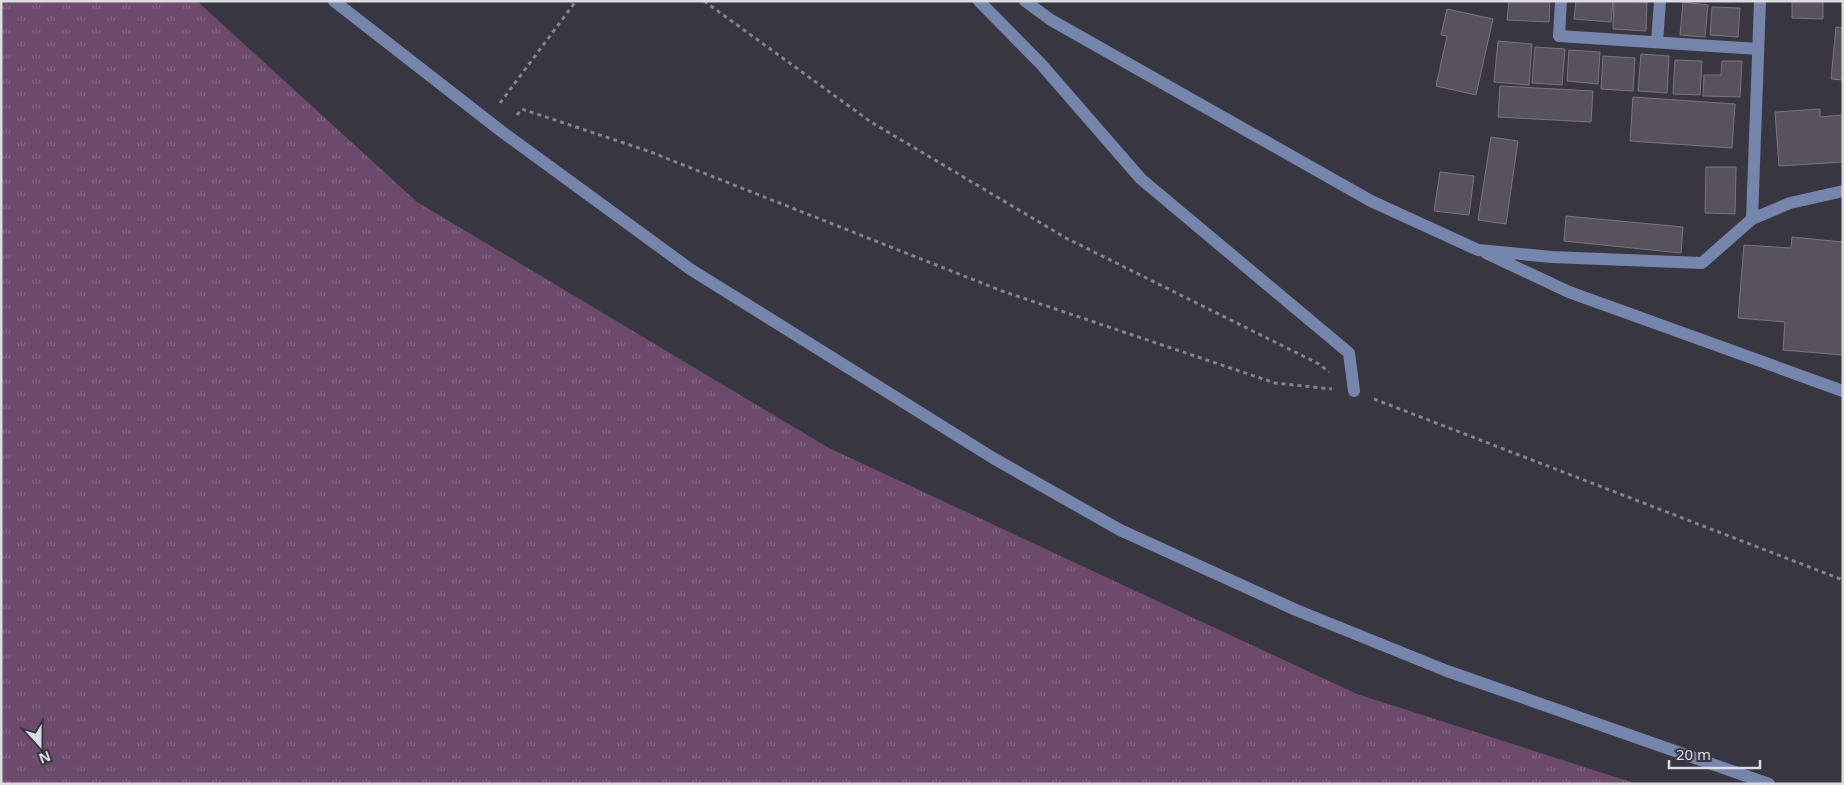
<svg xmlns="http://www.w3.org/2000/svg" width="1844" height="785" font-family="'Noto Sans',sans-serif">
  <defs>
    <pattern id="grass-tufts" width="24" height="20" patternUnits="userSpaceOnUse" patternTransform="scale(1.25)"><rect width="24" height="20" fill="#6d4a6c"/><path d="M3 7l-1-3M5 7V3M7 7l1-3M15 17l-1-3M17 17v-4M19 17l1-3" fill="none" stroke="#816481"/></pattern>
  </defs>
  <rect width="100%" height="100%" fill="#373641"/>
  <path fill="url(#grass-tufts)" d="M1,1H197L417,202L829,448L1357,694L1637,784H1Z"/>
  <path fill="#58525d" stroke="#7b7581" d="M1509,1H1550L1549,22L1507,20Z
    M1576,1H1613L1611,22L1574,19Z
    M1614,1L1647,2L1646,31L1613,29Z
    M1792,1H1823V19L1792,18Z
    M1683,2L1708,5L1705,37L1680,35Z
    M1712,7L1740,8L1738,37L1710,35Z
    M1447,9L1493,19L1476,95L1436,86L1447,36L1441,35Z
    M1836,27L1843,28V80L1831,79Z
    M1498,41L1532,44L1529,85L1494,82Z
    M1535,47L1565,49L1562,85L1532,83Z
    M1569,50L1600,52L1598,84L1567,81Z
    M1641,54L1669,56L1667,93L1638,91Z
    M1603,56L1635,58L1633,91L1601,89Z
    M1675,60L1702,61L1700,95L1673,94Z
    M1722,61H1742L1740,97L1703,96L1704,75H1721Z
    M1500,86L1593,91L1591,122L1498,117Z
    M1633,97L1735,104L1732,148L1630,141Z
    M1820,109V117L1843,115V162L1779,166L1775,112Z
    M1491,137L1518,141L1506,224L1478,220Z
    M1706,167H1736L1735,214L1705,213Z
    M1440,172L1474,176L1469,215L1434,211Z
    M1566,216L1683,227L1681,253L1564,241Z
    M1792,237L1843,242V355L1783,350L1785,322L1738,318L1744,245L1791,248Z"/>
  <g fill="none" stroke-linecap="round" stroke-linejoin="round">
    <path stroke="#85848d" stroke-width="3" stroke-dasharray="4 4" stroke-linecap="butt" d="M704,1L871,122L1066,238L1319,364L1329,372
      M500,103L576,1
      M517,115L522,109L648,151L1002,291L1275,383L1332,389
      M1374,399L1843,580"/>
    <path stroke="#7685ac" stroke-width="12" d="M334,1L501,131L690,269L993,458L1120,530L1296,610L1447,671L1769,784
      M979,1L1041,64L1141,179L1349,353L1354,391
      M1025,1L1051,20L1371,201L1478,250L1552,257L1702,263L1752,219L1790,203L1843,191
      M1561,1L1559,36L1758,49
      M1657,42L1660,1
      M1752,219L1760,1
      M1486,253L1569,292L1843,391"/>
  </g>
  <rect width="1844" height="785" fill="none" stroke="#dcdce3" stroke-width="5"/>
  <g transform="translate(40 745) rotate(159)" stroke="#373641" stroke-width="4" paint-order="stroke">
  <path d="M0-4L9 19L0 12L-9 19Z" fill="#dcdce3"/>
  <text y="-8" font-size="14" font-weight="bold" text-anchor="middle" fill="#dcdce3">N</text>
  </g>
  <path d="M1669 760v8h91v-8" fill="none" stroke="#dcdce3" stroke-width="2.5"/>
  <text x="1676" y="760" font-size="15" fill="#dcdce3" stroke="#373641" stroke-width="4" paint-order="stroke">20 m</text>
</svg>
